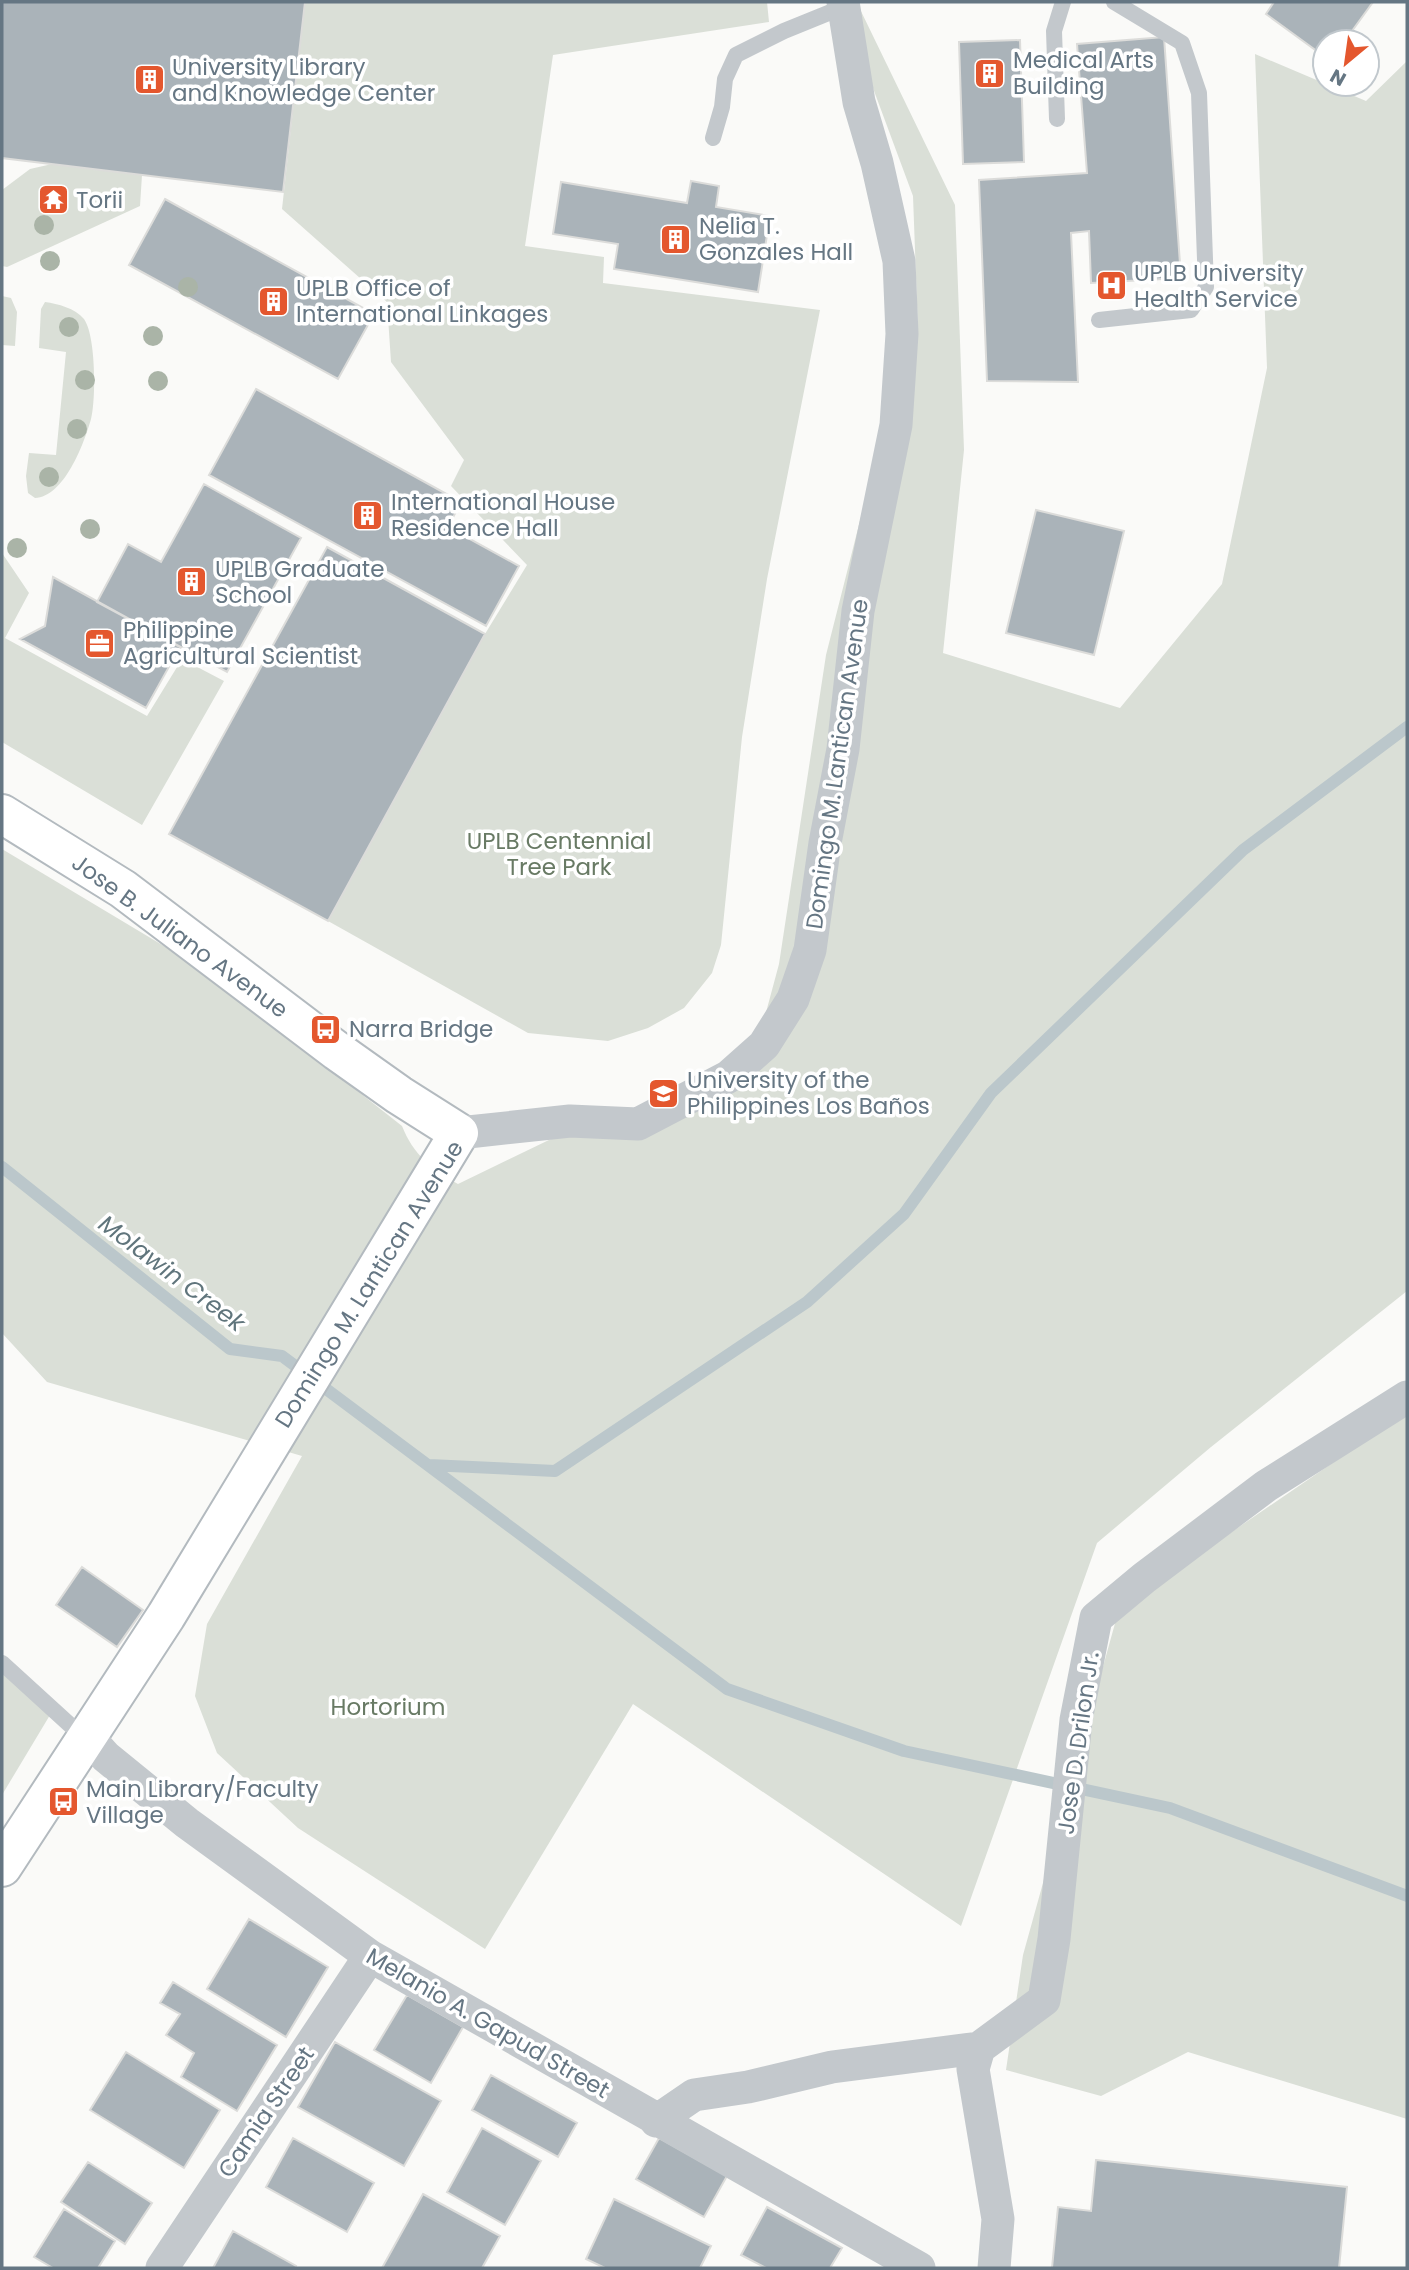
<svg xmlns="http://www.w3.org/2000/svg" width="1409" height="2270" font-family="Poppins,sans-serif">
  <rect width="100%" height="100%" fill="#fafaf8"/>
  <path fill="#dadfd7" d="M305,2H767L769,22L553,55L525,246L604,257L603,283L820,310L767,579L742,737L721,945L712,973L684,1008L648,1028L608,1041L528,1033L328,921L485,634L527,565L451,486L464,460L391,362L387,302L282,209Z
    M857,3L955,205L964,450L943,653L1120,708L1222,584L1267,368L1255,54L1366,101L1407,61V1291L1211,1447L1097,1543L961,1926L633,1704L485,1949L298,1828L217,1753L195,1696L207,1624L302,1456L47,1382L2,1333V849L204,970L402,1126C413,1154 432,1170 458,1184L551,1139L696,1086L761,1031L779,964L826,655L869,485L918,331L913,196L857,45Z
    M52,164L142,175L140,206L7,267L2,266V190L30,169Z
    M2,296L11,298L17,312L15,346L2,345Z
    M45,302C58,304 75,308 84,319C96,336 96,399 91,419C84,444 64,497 35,498L28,493L26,476L29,453L56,455L66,352L39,348L41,309Z
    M2,553L29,593L5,638L147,716L182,659L224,681L142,825L2,742Z
    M1407,1412V2119L1188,2052L1101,2096L1006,2070L1023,1955L1119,1609Z
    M2,1654L56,1705L2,1795Z"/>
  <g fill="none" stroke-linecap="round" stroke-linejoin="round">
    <path stroke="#bbc7cb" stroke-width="12" d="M2,1167L230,1349L282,1356L727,1689L904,1751L1170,1808L1407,1896
      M429,1465L555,1471L807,1302L904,1214L991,1093L1243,850L1407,727"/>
  </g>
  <path fill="#aab3b9" stroke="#dcdcda" stroke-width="2" d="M2,2H305L283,192L2,158Z
    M1274,2H1373L1344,42H1325V57L1266,14Z
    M1164,37L1181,278L1091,283L1089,231L1071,233L1078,382L987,381L979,180L1087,173L1077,44Z
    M1020,40L1024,162L963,164L959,42Z
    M691,181L719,186L716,207L770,216L758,292L614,269L618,244L553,234L561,182L687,203Z
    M165,199L374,314L338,379L129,265Z
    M256,389L461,502L448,527L519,566L486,626L209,475Z
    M204,484L301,538L227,672L97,602L128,544L161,562Z
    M1036,510L1124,531L1094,655L1006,633Z
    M327,547L485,634L328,921L169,834Z
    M53,577L180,647L146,708L20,639L45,626Z
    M82,1567L143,1610L117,1647L56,1605Z
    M249,1919L328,1967L286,2037L207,1989Z
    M173,1982L277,2045L237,2111L181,2077L194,2053L166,2035L180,2014L160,2003Z
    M407,1995L463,2027L431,2083L374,2050Z
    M335,2042L441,2101L404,2166L298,2107Z
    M126,2052L220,2110L184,2168L90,2110Z
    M491,2075L577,2123L558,2157L472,2110Z
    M482,2128L541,2161L505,2225L447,2192Z
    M293,2138L374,2183L347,2232L266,2187Z
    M659,2138L727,2176L704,2217L636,2179Z
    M1096,2160L1347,2187L1339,2268H1052L1058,2207L1091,2211Z
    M88,2162L152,2203L125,2244L61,2202Z
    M423,2194L500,2236L482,2268H382Z
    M614,2199L711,2246L700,2268H605L586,2259Z
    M767,2207L842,2248L830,2268H766L741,2255Z
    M64,2209L115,2241L98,2268H53L34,2257Z
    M233,2231L296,2266L295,2268H213Z"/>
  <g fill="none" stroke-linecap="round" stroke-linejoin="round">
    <defs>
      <path id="secondary" d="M2,814L123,889L337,1051L399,1095L459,1133L166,1616L2,1867"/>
    </defs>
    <use href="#secondary" stroke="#b3babf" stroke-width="42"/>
    <path stroke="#c3c8cc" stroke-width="16" d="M1057,119L1054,31L1063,2
      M713,138L722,107L725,79L736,55L784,31L843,7
      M1099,320L1191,310L1206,287L1199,93L1182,43L1114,2
      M2,1663L70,1725L86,1735"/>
    <path stroke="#c3c8cc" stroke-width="33" d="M459,1133L570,1121L638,1124L728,1077L764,1045L793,999L810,950L825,843L843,749L858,611L896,425L902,334L899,261L877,163L859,102L843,2
      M86,1735L106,1757L187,1823L370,1956L919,2268
      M979,2048L973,2069L998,2219L994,2268
      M656,2121L694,2095L748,2087L832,2067L979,2048L1044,2000L1054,1939L1076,1720L1096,1618L1144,1578L1266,1486L1407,1397
      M162,2268L370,1956"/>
    <use href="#secondary" stroke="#fff" stroke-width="38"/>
  </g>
  <g fill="#aab4a7">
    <circle cx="44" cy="225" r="10"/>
    <circle cx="50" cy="261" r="10"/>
    <circle cx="188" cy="287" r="10"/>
    <circle cx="69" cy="327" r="10"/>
    <circle cx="153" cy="336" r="10"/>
    <circle cx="85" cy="380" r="10"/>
    <circle cx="158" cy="381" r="10"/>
    <circle cx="77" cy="429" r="10"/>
    <circle cx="49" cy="477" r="10"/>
    <circle cx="90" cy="529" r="10"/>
    <circle cx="17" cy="548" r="10"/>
  </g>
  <defs>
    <symbol id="building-square" viewBox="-11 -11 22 22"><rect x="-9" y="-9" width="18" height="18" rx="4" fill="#e4572e" stroke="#fff"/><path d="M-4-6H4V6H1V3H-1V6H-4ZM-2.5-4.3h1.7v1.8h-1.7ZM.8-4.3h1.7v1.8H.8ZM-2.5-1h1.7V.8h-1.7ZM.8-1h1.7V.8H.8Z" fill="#fff"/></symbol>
    <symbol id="temple-square" viewBox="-11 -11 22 22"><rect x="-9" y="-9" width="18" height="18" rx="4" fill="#e4572e" stroke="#fff"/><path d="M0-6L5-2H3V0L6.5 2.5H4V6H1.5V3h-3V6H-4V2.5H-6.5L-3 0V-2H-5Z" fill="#fff"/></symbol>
    <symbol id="hospital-square" viewBox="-11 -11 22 22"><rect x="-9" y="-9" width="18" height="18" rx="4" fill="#e4572e" stroke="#fff"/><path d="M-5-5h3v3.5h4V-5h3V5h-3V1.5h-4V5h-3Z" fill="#fff"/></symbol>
    <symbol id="office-square" viewBox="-11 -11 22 22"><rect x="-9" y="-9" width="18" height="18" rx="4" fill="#e4572e" stroke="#fff"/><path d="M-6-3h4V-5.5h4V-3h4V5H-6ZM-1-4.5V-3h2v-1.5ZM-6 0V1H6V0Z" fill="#fff"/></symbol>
    <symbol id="bus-square" viewBox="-11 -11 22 22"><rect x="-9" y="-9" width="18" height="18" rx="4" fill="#e4572e" stroke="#fff"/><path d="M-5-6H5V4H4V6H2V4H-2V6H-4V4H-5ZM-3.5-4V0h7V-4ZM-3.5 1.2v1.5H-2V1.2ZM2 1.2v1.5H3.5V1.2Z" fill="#fff"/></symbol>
    <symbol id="university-square" viewBox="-11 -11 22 22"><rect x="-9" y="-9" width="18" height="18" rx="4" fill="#e4572e" stroke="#fff"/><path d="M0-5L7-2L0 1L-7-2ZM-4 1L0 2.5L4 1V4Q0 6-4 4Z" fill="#fff"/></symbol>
  </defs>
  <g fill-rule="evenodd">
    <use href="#building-square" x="972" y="56" width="35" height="35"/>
    <use href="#building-square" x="132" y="62" width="35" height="35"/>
    <use href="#temple-square" x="36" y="182" width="35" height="35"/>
    <use href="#building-square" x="658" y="222" width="35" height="35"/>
    <use href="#hospital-square" x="1094" y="268" width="35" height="35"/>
    <use href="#building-square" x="256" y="284" width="35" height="35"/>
    <use href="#building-square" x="350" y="498" width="35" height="35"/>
    <use href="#building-square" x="174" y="564" width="35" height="35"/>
    <use href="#office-square" x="82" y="626" width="35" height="35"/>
    <use href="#bus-square" x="308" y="1012" width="35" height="35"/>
    <use href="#university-square" x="646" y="1076" width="35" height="35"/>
    <use href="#bus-square" x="46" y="1784" width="35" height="35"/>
  </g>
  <g text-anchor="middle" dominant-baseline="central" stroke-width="7" stroke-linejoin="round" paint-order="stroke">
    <g font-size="23" fill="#657683" stroke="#fff" text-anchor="start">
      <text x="1013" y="60">Medical Arts<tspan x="1013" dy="26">Building</tspan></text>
      <text x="172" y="67">University Library<tspan x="172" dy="26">and Knowledge Center</tspan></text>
      <text x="76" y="200">Torii</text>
      <text x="699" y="226">Nelia T.<tspan x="699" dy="26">Gonzales Hall</tspan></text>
      <text x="1134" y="273">UPLB University<tspan x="1134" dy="26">Health Service</tspan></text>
      <text x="296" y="288">UPLB Office of<tspan x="296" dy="26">International Linkages</tspan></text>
      <text x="391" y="502">International House<tspan x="391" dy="26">Residence Hall</tspan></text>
      <text x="215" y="569">UPLB Graduate<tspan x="215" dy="26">School</tspan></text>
      <text x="123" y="630">Philippine<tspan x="123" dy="26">Agricultural Scientist</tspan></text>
      <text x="349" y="1029">Narra Bridge</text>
      <text x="687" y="1080">University of the<tspan x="687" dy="26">Philippines Los Baños</tspan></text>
      <text x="86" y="1789">Main Library/Faculty<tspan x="86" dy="26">Village</tspan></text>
    </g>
    <g font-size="23" fill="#657683" stroke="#fff">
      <text transform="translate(837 764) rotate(-82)">Domingo M. Lantican Avenue</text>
      <text transform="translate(180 936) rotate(36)">Jose B. Juliano Avenue</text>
      <text transform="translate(369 1284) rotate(-58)">Domingo M. Lantican Avenue</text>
      <text transform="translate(1078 1743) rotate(-82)">Jose D. Drilon Jr.</text>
      <text transform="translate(488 2023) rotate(30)">Melanio A. Gapud Street</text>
      <text transform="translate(266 2112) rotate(-56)">Camia Street</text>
    </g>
    <g font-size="23" fill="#687a64" stroke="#fff">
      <text x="559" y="841">UPLB Centennial<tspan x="559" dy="26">Tree Park</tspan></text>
      <text x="388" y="1707">Hortorium</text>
    </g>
    <g font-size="24" font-style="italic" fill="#60757c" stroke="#fff">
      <text transform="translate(172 1273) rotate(37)">Molawin Creek</text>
    </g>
  </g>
  <rect width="1409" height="2270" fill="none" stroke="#657683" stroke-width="7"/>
  <g transform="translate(1346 63) rotate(209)"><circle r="33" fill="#ffffff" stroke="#c1c8cd" stroke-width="2"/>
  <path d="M0-5L12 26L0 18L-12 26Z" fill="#e4572e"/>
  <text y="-10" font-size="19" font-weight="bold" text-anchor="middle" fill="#657683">N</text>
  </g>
</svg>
